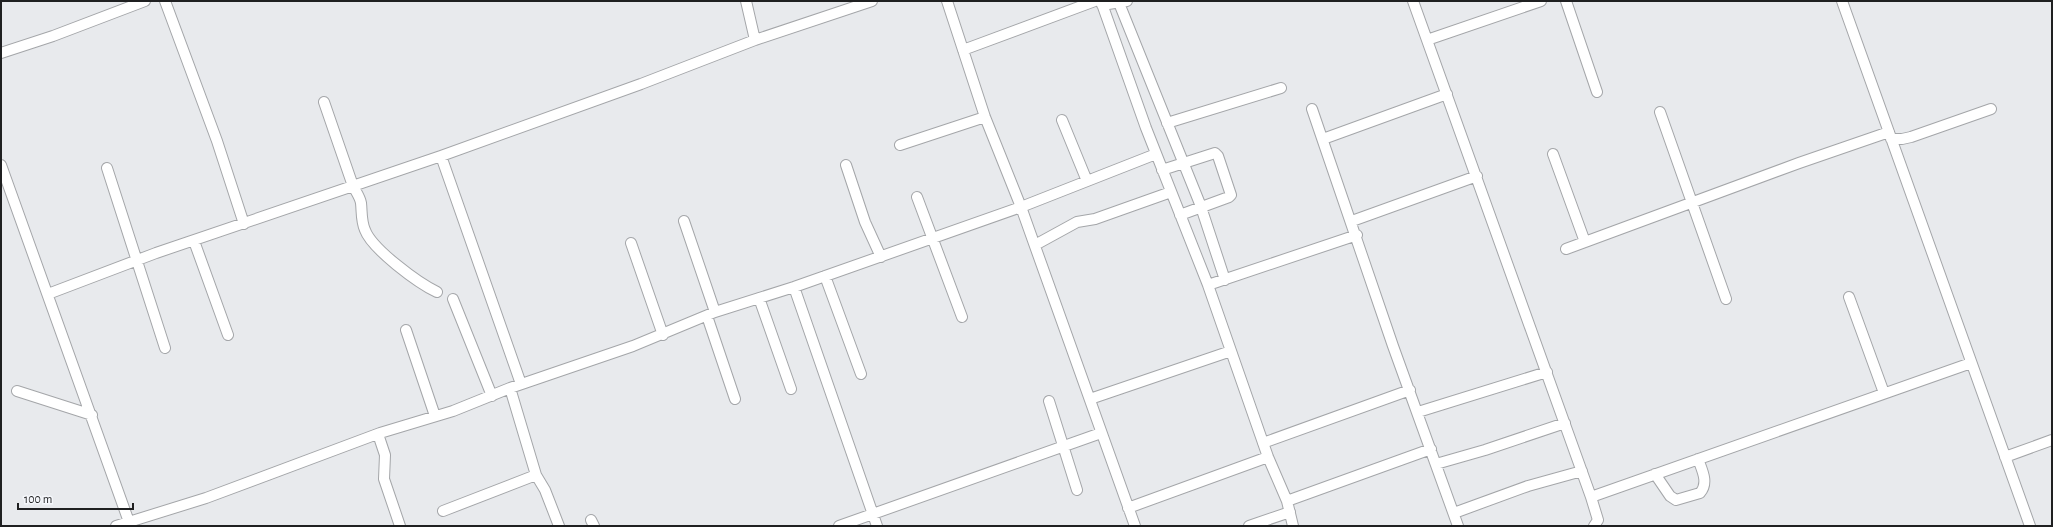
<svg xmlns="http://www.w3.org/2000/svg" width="2053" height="527" font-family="'Alegreya Sans',sans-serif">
  <rect width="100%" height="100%" fill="#e8eaed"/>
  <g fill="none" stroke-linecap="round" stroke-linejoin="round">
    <defs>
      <path id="minor" d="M165,1L217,141L244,224
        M746,1L755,40
        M947,1L985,117L1021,207L1135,526
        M1101,1L1146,128L1208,285L1268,457L1287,501L1293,526
        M1413,1L1591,497L1598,520L1594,526
        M1566,1L1597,92
        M1842,1L2030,526
        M1119,3L1200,204L1225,280
        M1102,5L1127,1
        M1427,40L1541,1
        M963,50L1095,1
        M1,53L53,36L145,1
        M324,102L353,186C356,192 360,197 361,203C362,212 361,221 365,230C372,249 418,283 437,292
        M1312,109L1393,346L1458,526
        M1660,112L1726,299
        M1062,120L1087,181
        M1167,123L1281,88
        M1323,139L1447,94
        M1891,139H1902L1911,137L1991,109
        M900,145L985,117
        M1553,154L1585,242
        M441,156L521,384
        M1,165L129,522
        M846,165L865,222L881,257
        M107,168L165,348
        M1162,170L1215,153L1218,156L1231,195L1229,197L1180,215
        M917,197L962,317
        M684,221L715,312
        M1352,221L1477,176
        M194,241L228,335
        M631,243L663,335
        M1035,245L1077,222L1095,219L1171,192
        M1566,249L1799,163L1889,132
        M825,276L861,374
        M1208,285L1357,235
        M794,287L877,526
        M48,294L156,253L441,156L641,84L755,40L872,1
        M1849,297L1884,393
        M759,298L791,389
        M453,299L492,396
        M707,316L735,399
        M406,330L435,416
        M510,388L536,475L545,490L559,526
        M17,391L92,415
        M1090,399L1231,351
        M1049,401L1077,490
        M1418,412L1547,372
        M378,434L385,455L384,479L400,526
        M1263,443L1410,390
        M2005,457L2052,440
        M1436,464L1485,450L1565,423
        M1655,474L1670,496L1676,500L1700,493C1709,483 1702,470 1698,459
        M1591,497L1971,363
        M1287,501L1431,449
        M1128,508L1268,457
        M443,511L536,475
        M1454,513L1528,486L1582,471
        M591,520L594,526
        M116,526L206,498L380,433L453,411L510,388L633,346L715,312L794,287L1021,207L1156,154
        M839,526L1101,433
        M1249,526L1290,512"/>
    </defs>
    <use href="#minor" stroke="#a4a6a9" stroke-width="12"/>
    <use href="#minor" stroke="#fff" stroke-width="10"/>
  </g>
  <rect width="2053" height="527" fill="none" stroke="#1f2021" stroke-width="4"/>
  <path d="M18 503v6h115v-6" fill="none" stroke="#1f2021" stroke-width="2"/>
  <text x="24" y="503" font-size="12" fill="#1f2021" stroke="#f5f7fb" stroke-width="3" paint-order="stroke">100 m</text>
</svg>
